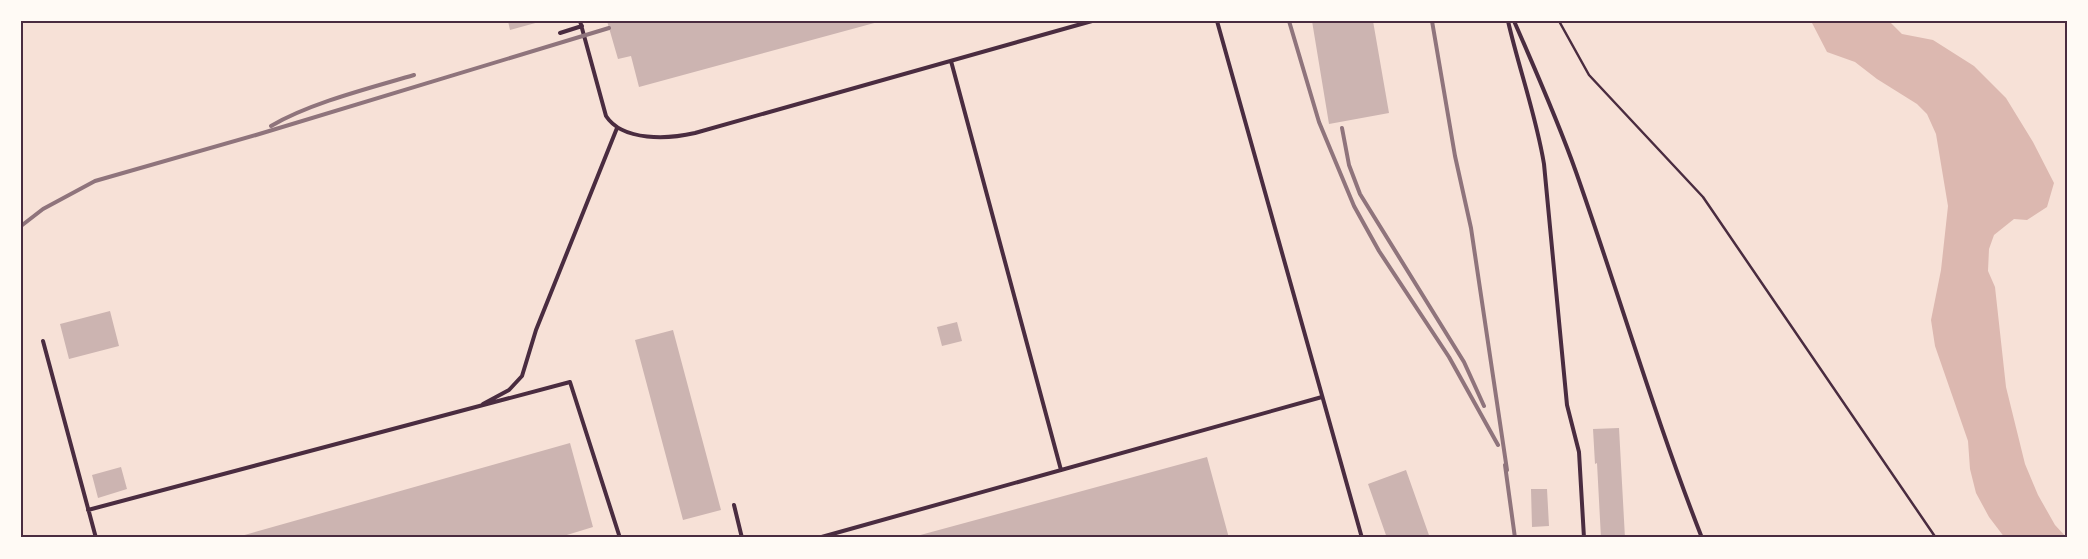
<svg xmlns="http://www.w3.org/2000/svg" width="2088" height="559" font-family="'Nunito Sans',sans-serif">
  <rect width="100%" height="100%" fill="#f7e1d7"/>
  <path fill="#dcb8b0" d="M1811,21H1889L1902,34L1933,40L1974,66L2006,98L2033,142L2054,183L2047,207L2027,220L2014,219L1994,235L1989,249L1988,271L1995,287L2006,387L2025,464L2038,495L2055,525L2067,538H2005L1989,517L1976,493L1970,469L1968,441L1935,346L1931,320L1941,270L1948,206L1936,134L1927,114L1917,104L1877,79L1855,62L1827,52Z"/>
  <path fill="#ccb4b1" d="M508,21H539V22L510,30Z
    M607,21H878V22L639,87L631,56L618,59Z
    M1312,21H1373L1389,113L1329,124Z
    M110,311L119,346L69,359L60,324Z
    M957,322L962,341L942,346L937,327Z
    M673,330L721,510L683,520L635,340Z
    M1619,428L1625,538H1601L1597,463L1595,464L1593,429Z
    M570,443L593,527L557,538H234Z
    M1207,457L1229,538H913V537Z
    M121,467L127,489L98,498L92,475Z
    M1406,470L1430,538H1387L1368,484Z
    M1531,489H1547L1549,526L1532,527Z"/>
  <g fill="none" stroke-linecap="round" stroke-linejoin="round">
    <path stroke="#4a2c40" stroke-width="2.5" d="M1559,21L1589,75L1703,197L1936,538"/>
    <path stroke="#4a2c40" stroke-width="4" d="M580,21L606,116C623,142 669,139 695,133L1092,21
      M1217,21L1362,538
      M1508,21C1519,69 1536,115 1544,164L1567,405L1579,452L1584,538
      M1514,21C1536,71 1558,121 1576,172C1619,294 1655,418 1702,538
      M560,33L582,26
      M951,61L1061,470
      M43,341L96,538
      M483,404L509,390L522,376L536,330L617,128
      M734,505L742,538
      M88,510L570,382L620,538
      M818,538L1322,397"/>
    <path stroke="#8f747c" stroke-width="4" d="M1289,21L1319,122L1354,206L1379,251L1449,357L1498,445
      M1432,21L1455,156L1471,228L1507,470
      M271,126C310,103 370,88 414,75
      M1342,128L1349,165L1360,194L1464,362L1484,406
      M21,226L43,209L95,181L256,135L609,28
      M1505,465L1515,538"/>
  </g>
  <rect width="2088" height="559" fill="none" stroke="#fffaf5" stroke-width="45"/>
  <rect x="22" y="22" width="2044" height="514" fill="none" stroke="#4a2c40" stroke-width="2"/>
</svg>
